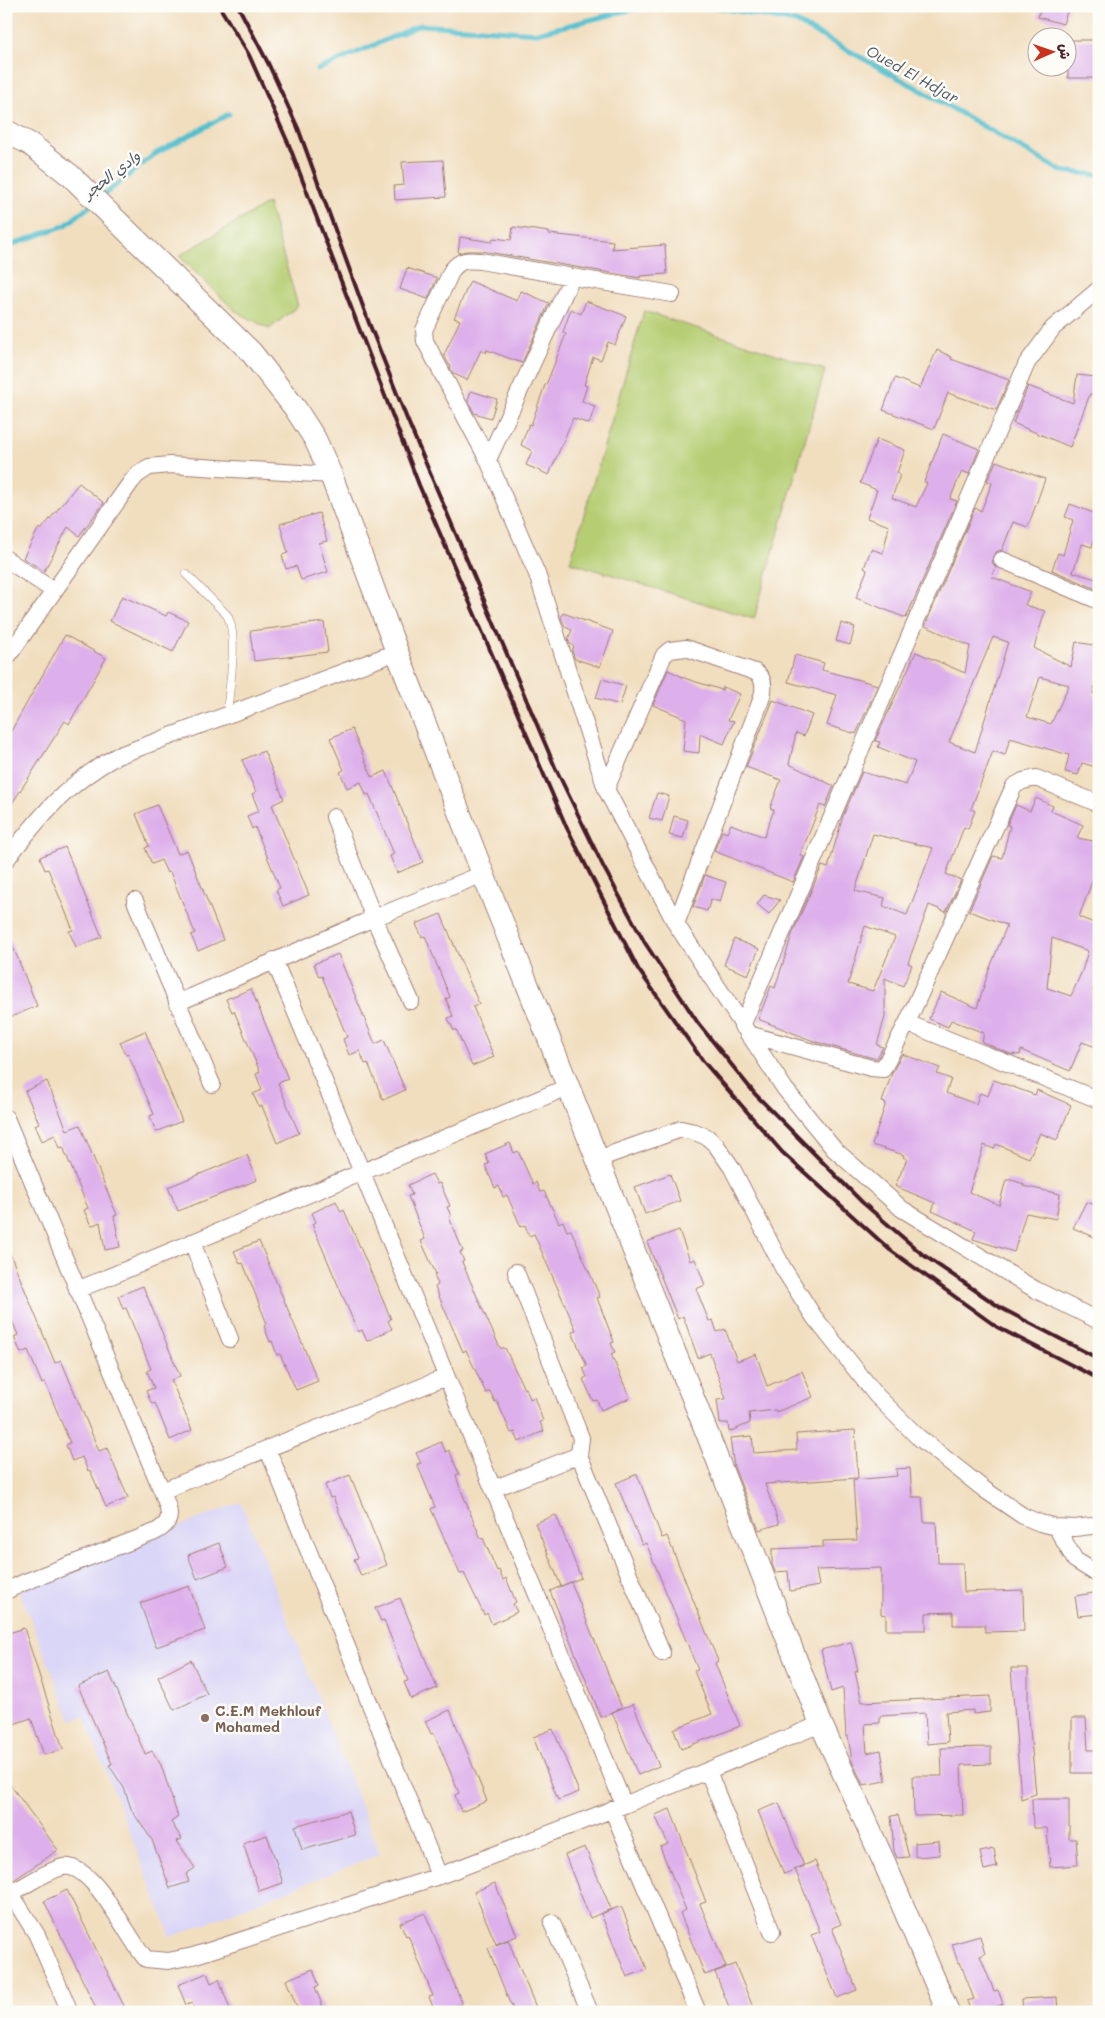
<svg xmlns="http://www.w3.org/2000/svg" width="1105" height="2018" font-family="Mali,'Playpen Sans Arabic',sans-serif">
  <rect width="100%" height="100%" fill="#fdfcf7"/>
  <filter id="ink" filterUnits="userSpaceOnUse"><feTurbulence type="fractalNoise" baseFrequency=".02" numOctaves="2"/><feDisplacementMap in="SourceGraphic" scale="10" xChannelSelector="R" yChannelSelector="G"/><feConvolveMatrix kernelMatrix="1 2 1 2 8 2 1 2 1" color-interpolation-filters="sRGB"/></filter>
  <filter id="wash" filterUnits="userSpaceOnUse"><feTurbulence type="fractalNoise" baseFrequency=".0096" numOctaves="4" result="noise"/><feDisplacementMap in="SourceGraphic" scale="20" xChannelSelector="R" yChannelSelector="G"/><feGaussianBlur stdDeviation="1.12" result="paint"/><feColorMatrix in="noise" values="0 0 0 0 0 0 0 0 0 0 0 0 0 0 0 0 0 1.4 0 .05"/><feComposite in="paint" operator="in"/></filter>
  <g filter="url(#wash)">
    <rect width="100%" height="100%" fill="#f1debf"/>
    <path fill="#dad6f7" d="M241,1502L380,1854L171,1937L84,1716L71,1720L19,1590Z"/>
    <path fill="#b6ce73" stroke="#80764f" d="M268,203L298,306L269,329L234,310L179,256Z
      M644,311L825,370L754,619L570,562Z"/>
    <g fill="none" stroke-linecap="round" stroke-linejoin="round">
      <path stroke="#53bfce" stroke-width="5" d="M711,6L796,22L917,88L1061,171L1099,175
        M317,70L420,25L537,33L646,6
        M101,197L155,154L229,114
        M6,247L66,225L92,204"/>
    </g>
    <g id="blocks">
      <path fill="#deb0eb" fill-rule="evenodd" d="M1041,6H1069L1063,24L1038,17Z
        M1068,40H1099V78H1068Z
        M443,160L446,197L395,200L394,186L404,185L402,162Z
        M513,227L549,232V234L613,241L612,249L665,245L667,274L640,276V278L482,251H467L458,253L460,237L492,242L493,238L511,240Z
        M407,268L437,278L428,299L400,289Z
        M470,281L517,301L521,291L549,303L522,363L487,350L486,353L481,350L467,380L454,374L450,368L451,366L449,365L444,355L460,320L454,318Z
        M586,301L626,316L615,345L608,342L601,360L593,357L584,385L587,386L582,401L595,406L589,424L573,418L549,475L526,465L532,451L521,445L529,424L531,425L545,385H546L566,334L563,332L571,309L581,314Z
        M937,350L952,357L951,359L1009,380L996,410L948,393L934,429L883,410L895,378L920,388Z
        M1077,375L1097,377L1095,394H1090L1070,447L1013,423L1028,386L1073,403Z
        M471,391L497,399L491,418L474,413L468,400Z
        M943,434L979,449L969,474L962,471L950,499L957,501L906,618L856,598L867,570L864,568L871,549L883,553L889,526L867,518L877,490L860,483L877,439L905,450L897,473L900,475L892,498L916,507L927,483L924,482Z
        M996,461L1045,479L1028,527L1013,522L1002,550L996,552L993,556L992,562L996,567L992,577L1031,592L1025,605L1045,611L1034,648L1071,667L1076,642L1099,646V666L1093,694L1099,697V768L1082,763L1078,775L1065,772L1069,755L1010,738L1005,755L993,751L971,809L975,811L968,829L964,827L946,874L961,880L946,912L929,905L908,963L912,965L903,986L885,978V1017L877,1045L883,1047L877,1058H873L816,1042L758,1019L771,986L775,988L793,932L822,866L828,868L843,816L862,772L906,785L915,762L878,747L880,742L875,741L916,652L965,673L970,646L925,626L975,508L981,511L992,483L987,481ZM993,637L1008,642L975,752L949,742ZM1040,677L1069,685L1051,724L1027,717ZM873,834L933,848L907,915L883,906L885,898L855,891ZM865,926L895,937L873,991L848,984Z
        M79,483L104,503L79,536L68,527L44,571L23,558L39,528L41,530Z
        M1070,504L1099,515V522L1092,547L1082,544L1073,572L1099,580V590L1052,570L1058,553L1063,555L1073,520L1065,517Z
        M319,513L327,541L319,543L328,572L301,580L296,566L286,569L282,555L288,553L280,524Z
        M122,596L166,616L168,612L188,621L173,652L110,621Z
        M563,613L613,631L600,667L575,659L572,651L574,646L570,644L568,639L572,630L565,627L561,617Z
        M324,622L328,652L254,661L250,631Z
        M841,623L855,627L850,645L836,641Z
        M65,635L106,658L69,724L65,721L6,813V740Z
        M795,655L824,663L822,670L878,685L856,734L827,725L837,695L788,682Z
        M668,670L687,679L722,690L723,687L740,694L728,720L734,721L724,744L700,734L699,753L683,751L686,719L653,705Z
        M602,679L626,686L620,705L596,698Z
        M773,700L812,715L804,736L796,733L789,764L834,786L825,807L820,805L800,856L804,857L793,882L714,851L722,831L727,833L731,824L764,837L774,810L770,808L781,780L746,767Z
        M352,729L372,777L386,771L423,862L397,873L390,856L394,854L369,794L366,795L361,782L347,788L340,772L344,770L330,738Z
        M264,751L284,799L272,805L309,895L283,906L276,890L280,888L255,827L252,829L247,816L259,811L252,794L256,792L242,760Z
        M657,793L669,796L662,821L649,818Z
        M1036,798L1053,806L1051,811L1083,825L1077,838L1099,842V862L1079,917L1099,925V972L1093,991L1099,994V1048L1082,1042L1070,1071L1021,1050L1020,1055L1010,1054L982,1042L984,1033L951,1020L948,1027L929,1019L941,992L977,1008L989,970L1007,925L969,911L993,856L1002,858L1010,826L1007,825L1016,805L1030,811ZM1052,938L1088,951L1082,971L1071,996L1047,988Z
        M157,805L178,854L187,850L223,940L198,951L191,935L195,933L170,872L167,873L161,860L152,864L145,848L149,846L136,814Z
        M674,816L688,820L683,838L669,835Z
        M65,847L102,937L76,947L69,931L73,930L48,869L45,870L40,857Z
        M705,875L726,882L720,902L711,899L707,911L693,907Z
        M764,895L780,900L769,914L757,904Z
        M441,914L479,1004L473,1007L494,1057L472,1066L456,1029L454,1031L448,1018L453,1016L446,999L450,997L425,936L422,937L416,924Z
        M7,932L37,1006L11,1017L6,1006Z
        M734,939L759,949L748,975L724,965Z
        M338,954L375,1044L384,1040L405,1090L383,1100L368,1063L365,1064L360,1051L349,1055L343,1039L347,1037L322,976L319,977L314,964Z
        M251,989L288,1079L278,1083L299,1133L277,1143L262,1106L259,1107L253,1094L262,1090L256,1074L260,1072L234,1011L232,1012L226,999Z
        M145,1031L182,1121L156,1132L150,1116L154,1114L128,1054L126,1055L120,1042Z
        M902,1054L940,1068L937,1074L951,1079L946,1093L976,1104L980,1093L988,1096L994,1080L1035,1095L1037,1090L1071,1105L1057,1140L1040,1133L1029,1158L996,1144L994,1149L984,1145L969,1192L999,1205L1006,1180H1012L1024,1184L1023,1186L1060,1194L1056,1219L1026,1213L1014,1252L973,1239L976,1231L932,1211L935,1203L895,1186L907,1159L903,1157L904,1155L872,1145L886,1103L882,1102L892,1073Z
        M47,1081L67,1130L80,1125L117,1215L114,1216L120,1247L105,1250L100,1222L91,1226L84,1210L88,1208L63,1147L60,1148L55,1135L42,1141L35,1125L39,1123L25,1091Z
        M510,1143L514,1153L518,1151L533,1184L536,1182L540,1192L544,1191L559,1223L563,1221L567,1231L571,1230L600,1297L597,1298L614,1342L611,1343L615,1352L611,1354L630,1398L601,1410L597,1400L593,1401L583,1379L587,1377L583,1368L587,1366L572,1332L576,1330L534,1234L529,1236L525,1225L521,1227L507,1195L503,1197L499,1186L495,1188L485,1165L489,1164L485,1154Z
        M247,1155L257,1180L178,1211L168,1187Z
        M432,1174L437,1184L440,1183L450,1206L447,1207L451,1216L449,1217L463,1251L460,1252L464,1261L462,1262L482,1308L500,1348H505L524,1389L526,1388L530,1399L534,1397L543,1421L540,1422L544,1431L519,1442L515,1432L511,1433L497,1401L495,1402L490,1391L486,1393L466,1350L463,1352L435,1287L438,1285L434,1275L436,1274L421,1241L425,1239L408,1196L412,1195L408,1185Z
        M670,1174L680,1201L645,1214L635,1187Z
        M336,1201L341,1212L344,1210L391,1319L388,1321L392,1329L367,1341L362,1330L358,1332L312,1224L316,1222L312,1213Z
        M1086,1202L1099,1206V1239L1073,1228Z
        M679,1230L690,1261L695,1259L705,1285L696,1289L709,1321L713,1320L717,1332L725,1329L737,1361L756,1354L767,1386L802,1371L813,1397L776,1412V1410L749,1413L750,1423L729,1432L728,1423H720L717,1400L726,1399L710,1353L698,1358L683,1316L678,1319L647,1242Z
        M259,1241L318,1381L296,1390L280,1354L277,1355L272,1341L270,1342L264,1326L267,1324L243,1263L240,1264L234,1251Z
        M6,1244L55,1363L61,1360L99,1451L107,1448L128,1498L106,1507L90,1470L88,1471L82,1457L72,1461L66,1445L70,1443L45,1382L42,1384L28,1350L21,1353L14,1337L18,1335L6,1306Z
        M143,1286L180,1376L171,1380L192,1430L170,1440L155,1403L152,1404L146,1391L154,1388L147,1371L151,1369L126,1308L123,1309L118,1296Z
        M855,1430L858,1478L765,1484L779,1524L759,1530L734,1467L730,1438L752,1436L754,1453L797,1450L796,1434Z
        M441,1442L446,1452L449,1450L459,1474L456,1475L459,1485L481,1539L483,1538L497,1571L499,1570L503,1580L506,1578L516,1602L513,1604L517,1612L492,1624L487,1613L484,1615L464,1573L460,1574L431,1509L435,1507L417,1464L421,1463L416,1453Z
        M910,1468L912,1497H922L924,1522H936L938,1563H963L964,1592L1023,1590L1024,1631L985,1632V1625H953V1612L926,1613V1630H886V1615L881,1614V1568L816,1570L819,1586L790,1591L788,1571L775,1572L772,1564V1549L823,1547V1541L857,1540L853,1480L897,1476L896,1469Z
        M637,1474L662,1538L667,1536L718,1661L715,1663L740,1726L681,1749L674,1729L712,1714L694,1671L698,1670L646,1543L642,1545L616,1483Z
        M350,1475L387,1565L361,1576L354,1559L358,1558L333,1497L330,1498L325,1485Z
        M556,1515L581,1578L561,1586L535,1523Z
        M219,1543L228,1567L197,1579L188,1555Z
        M571,1582L622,1708L601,1717L550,1591Z
        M189,1586L205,1630L156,1647L140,1603Z
        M1099,1592V1614L1078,1616L1075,1596Z
        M400,1598L437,1688L411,1699L404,1682L408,1681L384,1620L381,1621L375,1608Z
        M24,1628L63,1749L44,1755L31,1718L14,1724L6,1700V1634Z
        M851,1642L858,1671L855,1672L862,1702L990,1696V1712L973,1714V1710L946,1712L948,1742L927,1744L925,1713L880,1716V1723L865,1724L867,1753L881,1750L886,1781L863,1785L852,1761L848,1736H846L843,1688L831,1692L821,1650Z
        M191,1660L207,1694L174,1710L158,1677Z
        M1011,1668H1028V1708L1036,1794L1021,1799Z
        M109,1672L145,1754L152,1751L161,1765L178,1817L171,1822L182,1839L177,1841L195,1868L186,1874L189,1882L170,1888L152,1840L132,1811L124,1788L109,1765L112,1764L78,1686Z
        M633,1704L659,1766L638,1775L612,1712Z
        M450,1710L487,1801L461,1812L455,1795L459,1793L434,1733L431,1734L425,1721Z
        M1072,1718H1086L1088,1750H1099V1773H1072Z
        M553,1729L579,1792L558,1800L533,1737Z
        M991,1747V1764L961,1765L963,1815L914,1816L913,1776H942L941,1748Z
        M6,1779L58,1850L14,1880L6,1876Z
        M1032,1799H1069V1839H1076L1078,1865L1050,1867L1047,1828H1033Z
        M779,1803L804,1866L784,1874L758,1811Z
        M670,1809L706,1902L700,1904L726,1967L705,1975L680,1913L686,1910L660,1847L668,1844L655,1815Z
        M348,1811L355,1835L302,1850L295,1826Z
        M898,1815L909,1857L897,1858L894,1851L891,1816Z
        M267,1835L283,1883L259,1891L243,1843Z
        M939,1841L940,1855L915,1857V1843Z
        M585,1847L611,1909L590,1918L565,1855Z
        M994,1849L997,1867L984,1870L980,1852Z
        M815,1861L841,1924L832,1928L857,1990L837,1998L811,1935L820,1932L795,1869Z
        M495,1883L517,1936L496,1944L474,1892Z
        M67,1890L127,2012H98L44,1901Z
        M621,1906L647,1969L627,1977L601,1914Z
        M425,1913L462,2003L441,2012H435L429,1997L433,1996L408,1935L406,1936L400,1923Z
        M980,1936L985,1954L980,1956L994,1991L998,1990L1003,2004L981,2012H971L967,2001L974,1999L960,1962L958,1963L952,1944Z
        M508,1940L530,1993L538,2012H515L509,2001L488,1948Z
        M735,1964L755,2012H731L715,1972Z
        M313,1969L319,1986L315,1987L325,2012H299L286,1980Z
        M207,1973L211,1983L219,1979L231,2012H196L192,2003L186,2005L178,1985Z
        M1057,1997L1058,2012H1023L1022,1999Z"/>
    </g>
  </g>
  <g filter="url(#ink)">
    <use href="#blocks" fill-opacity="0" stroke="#9e7e75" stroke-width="1"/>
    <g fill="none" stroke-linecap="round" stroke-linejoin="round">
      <defs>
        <path id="service" d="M186,574L227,615C239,636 229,688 227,714"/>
        <path id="minor" d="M672,294L480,261C467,260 461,259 452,270L424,330L425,341L488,460L537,574L606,789L676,924L785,1089L834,1149L902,1209L1036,1290L1099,1321
          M488,460L572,277
          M6,559L54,591
          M1002,560L1099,601
          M6,659L131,482L137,475L149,467L170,465L331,475
          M606,789L664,655L670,650L686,648L755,672C771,682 760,702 755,716L676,924
          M334,817L374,918L411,1001
          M6,860C41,815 66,784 117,756L397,652
          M135,901L212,1084
          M274,960L624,1805L821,1724
          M177,1003L374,918L483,874
          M907,1023L1099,1100
          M742,1026L1027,363L1053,328L1099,289
          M748,1034L871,1068L883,1069L907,1023L1014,786L1023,781L1036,778L1099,804
          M6,1118L162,1491C169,1510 176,1521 155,1532L25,1582L6,1591
          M598,1159L681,1129L695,1132L707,1137L716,1145L732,1168L783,1268L814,1317L876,1395L917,1436L985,1490L1023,1516L1040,1523L1056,1527L1075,1528L1099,1525
          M192,1242L230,1339
          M516,1272L581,1438L579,1455L662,1653
          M77,1290L568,1087
          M268,1450L439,1876
          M493,1489L579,1455
          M162,1491L446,1377
          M1056,1527L1075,1560L1099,1575
          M708,1771L772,1932
          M612,1809L698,2012
          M6,1886L37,1935L70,2012
          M11,1893C27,1885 46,1871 63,1867C93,1861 128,1939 146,1959L168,1961L193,1956L439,1876L624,1805
          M552,1923L590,2012"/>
        <path id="secondary" d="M6,131L30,144L71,176L251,352L295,408L315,439L331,475L397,652L483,874L709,1438L821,1724L885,1864L948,2012"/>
      </defs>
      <use href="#service" stroke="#9e7e75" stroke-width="9"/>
      <use href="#minor" stroke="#9e7e75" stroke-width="18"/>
      <use href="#secondary" stroke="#9e7e75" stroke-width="24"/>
      <use href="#service" stroke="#fff" stroke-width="8"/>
      <use href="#minor" stroke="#fff" stroke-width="16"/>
      <use href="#secondary" stroke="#fff" stroke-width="22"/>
      <path stroke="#4a1f2b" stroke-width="4" d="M219,6L249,55L289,145L419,485L566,826L638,969L703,1061L782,1152L890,1250L997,1327L1099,1379
        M238,6L268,63L298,128L369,323L407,419L555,767L604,868L645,943L698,1023L755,1094L862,1202L922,1254L1001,1308L1099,1359"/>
    </g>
  </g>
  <circle fill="#8d6e63" stroke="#fdfcf7" stroke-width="2" cx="205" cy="1718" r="5"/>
  <g text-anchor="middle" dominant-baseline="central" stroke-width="5" stroke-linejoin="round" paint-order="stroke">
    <g font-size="14" font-weight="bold" fill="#785e54" stroke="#fdfcf7" text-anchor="start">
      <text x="215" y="1710">C.E.M Mekhlouf<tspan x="215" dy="16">Mohamed</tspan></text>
    </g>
    <g font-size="15" font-style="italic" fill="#4d5764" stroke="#fdfcf7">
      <text transform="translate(913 74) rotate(29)">Oued El Hdjar</text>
      <text transform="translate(111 174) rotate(-38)">وادي الحجر</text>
    </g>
  </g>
  <rect width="1105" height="2018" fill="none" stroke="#fdfcf7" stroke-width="25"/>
  <g transform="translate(1052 52) rotate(88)"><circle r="24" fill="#fdfcf7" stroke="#b5a4a5"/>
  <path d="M0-4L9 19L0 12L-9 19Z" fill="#c8321e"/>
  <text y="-8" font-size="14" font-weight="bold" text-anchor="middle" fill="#4a1f2b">ش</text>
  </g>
</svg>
